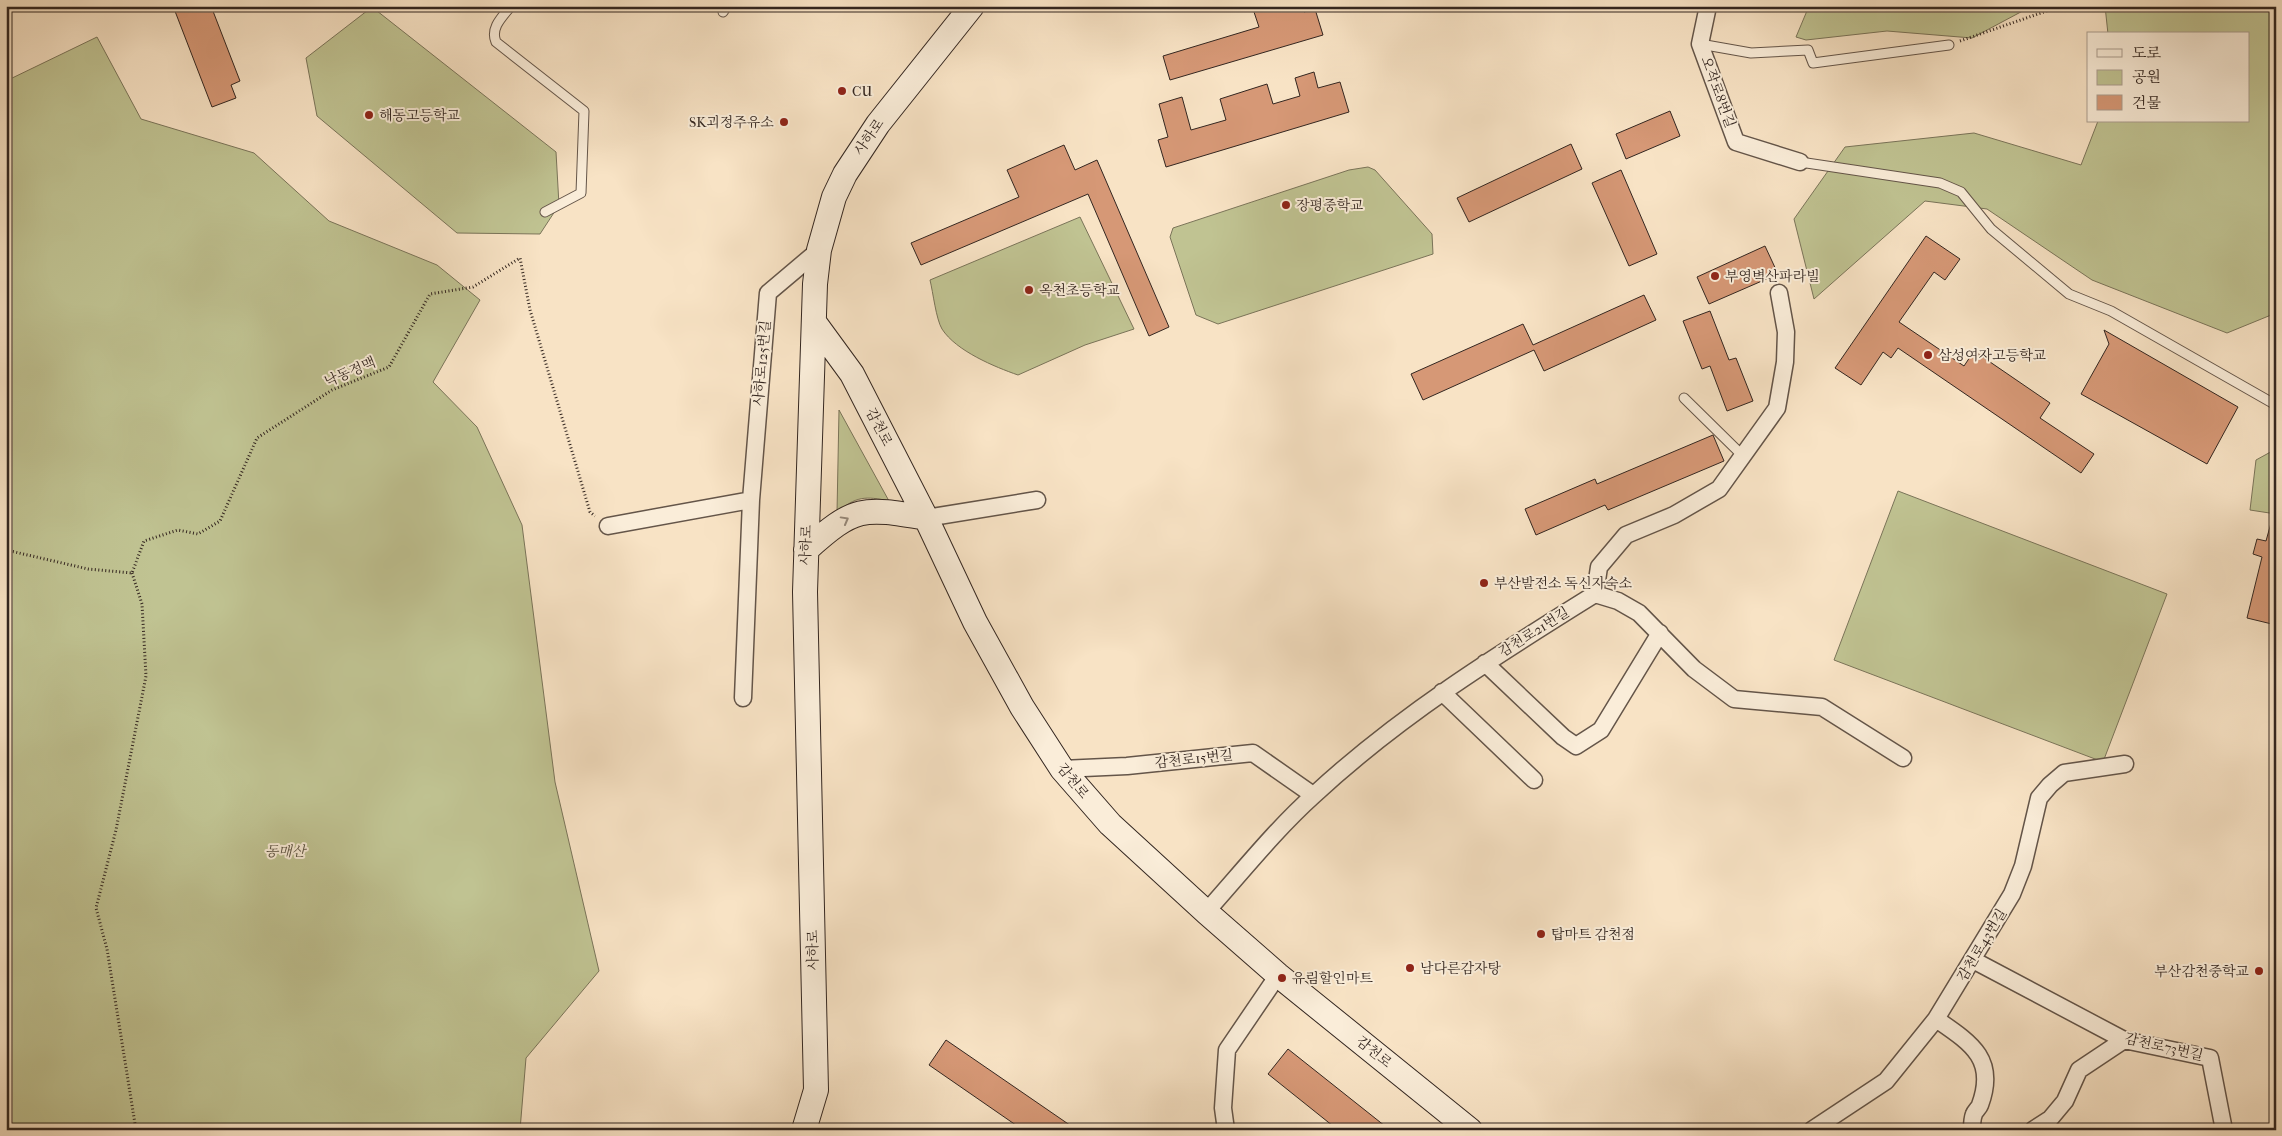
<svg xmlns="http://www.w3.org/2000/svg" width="2282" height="1136" font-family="'IM FELL French Canon','Noto Serif KR',serif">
  <rect width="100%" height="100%" fill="#f8e3c5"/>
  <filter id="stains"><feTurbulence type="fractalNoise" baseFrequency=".004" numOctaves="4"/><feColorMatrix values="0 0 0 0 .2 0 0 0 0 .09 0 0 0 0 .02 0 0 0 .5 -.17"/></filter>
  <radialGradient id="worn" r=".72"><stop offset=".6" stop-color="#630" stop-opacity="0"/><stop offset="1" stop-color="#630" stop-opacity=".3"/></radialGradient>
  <path fill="#c0c392" stroke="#7a7459" d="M1809,6H2032L1972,38L1887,31L1806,40L1796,37Z
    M2105,6H2276V313L2227,333L2092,280L1987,209L1925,201L1814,299L1794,219L1845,147L1974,133L2081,165L2098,121H2248V34H2108Z
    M372,7L556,152L559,205L540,234L457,233L317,116L306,58Z
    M97,37L141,119L254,153L329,221L437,265L480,300L433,382L477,427L522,525L555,782L599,971L526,1058L520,1130H6V81Z
    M1368,167L1375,170L1432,234L1433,254L1218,324L1196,315L1170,237L1173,228L1349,170Z
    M1080,217L1134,329L1085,345L1018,375C995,367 956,351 942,329C936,319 933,292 930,280Z
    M839,410L889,501C866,496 855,496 837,513Z
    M2276,449V514L2250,510L2256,460Z
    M1898,491L2167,594L2103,762L1834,660Z"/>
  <path fill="#d69876" stroke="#332620" d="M173,6H211L240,81L231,85L236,98L212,107Z
    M1252,6H1302L1304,12L1315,9L1323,35L1170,80L1163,56L1259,27Z
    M1314,72L1318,88L1340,82L1349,112L1166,167L1158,140L1168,137L1159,104L1182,97L1191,130L1226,120L1220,99L1267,84L1273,104L1300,96L1295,78Z
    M1670,111L1680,136L1626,159L1616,134Z
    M1571,144L1582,169L1469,222L1457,198Z
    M1064,145L1075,170L1097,160L1169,327L1149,336L1088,194L921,265L911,243L1019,197L1007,170Z
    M1621,170L1657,254L1629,266L1592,183Z
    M1926,236L1960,259L1945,280L1934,272L1899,322L1964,366L1974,351L2050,403L2040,418L2094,454L2081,473L1898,348L1891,358L1883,352L1861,385L1835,368Z
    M1765,246L1778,274L1709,304L1697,277Z
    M1644,295L1656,320L1544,371L1534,350L1423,400L1411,374L1523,324L1533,345Z
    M1710,311L1729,360L1736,358L1753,401L1727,411L1710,366L1702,369L1683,321Z
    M2104,330L2238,407L2207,464L2081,394L2109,344Z
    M1713,435L1724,461L1608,510L1605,505L1536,535L1525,509L1595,479L1597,484Z
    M2271,523L2276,524V625L2247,618L2262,557L2253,554L2257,539L2266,541Z
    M946,1040L1077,1130H1023L929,1065Z
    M1288,1049L1390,1130H1338L1268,1074Z"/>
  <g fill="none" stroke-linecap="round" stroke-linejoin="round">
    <defs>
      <path id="lane" d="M511,6C502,17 490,28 496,42L584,111L581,193L545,212
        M723,12L727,6
        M1700,44L1751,53L1808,50L1813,63L1949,45
        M1800,162L1940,183L1961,192L1991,229L2069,294L2111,311L2276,405
        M1684,398L1743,456"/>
      <path id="street" d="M1708,6L1700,44L1736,142L1800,162
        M926,518L1037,500
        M608,526L751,500L768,293L819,250
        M1595,594L1599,567L1626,535L1674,515L1719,489L1777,408L1785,362L1786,332L1779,293
        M1485,663L1563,737L1576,746L1601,730L1660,633
        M1442,692L1534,780
        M743,698L751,500
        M1062,769L1127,766L1253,753L1313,795
        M1206,912C1241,873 1275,830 1314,795C1399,716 1497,655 1595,594L1618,601L1639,613L1694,669L1734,699L1822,707L1903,758
        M1973,960L2124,1040L2210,1058L2224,1130
        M1936,1019C1971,1043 1997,1059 1980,1105C1979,1108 1975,1111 1974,1114C1972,1119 1972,1125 1972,1130
        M1226,1130L1223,1108L1227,1050L1278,975
        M1812,1130L1886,1081L1936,1019L2012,894L2023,866L2039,798L2050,785L2064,773L2125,764
        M2033,1130L2050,1119L2065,1101L2079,1070L2124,1040"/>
      <path id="secondary" d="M814,322L852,374L926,518L975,622L1022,707L1062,769L1110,824L1206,912L1278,975L1470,1130
        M806,550C855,506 862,507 926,518
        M804,1130L816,1090L805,592L815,284L819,250L834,197L845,174L878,124L972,6"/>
    </defs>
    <use href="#lane" stroke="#645549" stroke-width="11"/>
    <use href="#street" stroke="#645549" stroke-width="19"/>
    <use href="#secondary" stroke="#332620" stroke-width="26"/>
    <path stroke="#332620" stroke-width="3" stroke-dasharray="1 2.5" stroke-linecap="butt" d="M1960,41L2061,6
      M6,550L88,569L132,573L144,541L178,530L198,534L220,521L257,438L332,390L389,367L430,294L473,287L520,258L530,310L590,512L595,516
      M132,573L142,604L146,676L116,830L96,908L107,949L136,1130"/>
    <use href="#lane" stroke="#faedd9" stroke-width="9"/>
    <use href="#street" stroke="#faedd9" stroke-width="16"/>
    <use href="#secondary" stroke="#faedd9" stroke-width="24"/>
  </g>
  <defs><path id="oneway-chevron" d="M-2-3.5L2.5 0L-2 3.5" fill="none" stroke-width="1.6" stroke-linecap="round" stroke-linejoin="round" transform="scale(1.25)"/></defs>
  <use stroke="#968a7c" href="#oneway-chevron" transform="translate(845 520) rotate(-29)"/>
  <g fill="#8f2418" stroke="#faedd9" stroke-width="2">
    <circle cx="842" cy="91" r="5"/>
    <circle cx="369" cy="115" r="5"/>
    <circle cx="784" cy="122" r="5"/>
    <circle cx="1286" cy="205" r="5"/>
    <circle cx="1715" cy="276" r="5"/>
    <circle cx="1029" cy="290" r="5"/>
    <circle cx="1928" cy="355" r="5"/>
    <circle cx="1484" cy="583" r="5"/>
    <circle cx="1541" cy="934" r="5"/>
    <circle cx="1410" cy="968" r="5"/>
    <circle cx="2259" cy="971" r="5"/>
    <circle cx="1282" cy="978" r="5"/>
  </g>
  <g text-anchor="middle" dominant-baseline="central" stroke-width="4" stroke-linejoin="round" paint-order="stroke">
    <g font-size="14" fill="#332620" stroke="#faedd9" text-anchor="start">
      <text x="852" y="91">CU</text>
      <text x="379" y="115">해동고등학교</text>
      <text x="774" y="122" text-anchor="end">SK괴정주유소</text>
      <text x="1296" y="205">장평중학교</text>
      <text x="1725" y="276">부영벽산파라빌</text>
      <text x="1039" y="290">옥천초등학교</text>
      <text x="1938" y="355">삼성여자고등학교</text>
      <text x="1494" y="583">부산발전소 독신자숙소</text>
      <text x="1551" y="934">탑마트 감천점</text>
      <text x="1420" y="968">남다른감자탕</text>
      <text x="2249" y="971" text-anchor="end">부산감천중학교</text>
      <text x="1292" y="978">유림할인마트</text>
    </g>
    <g font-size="14" fill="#332620" stroke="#faedd9">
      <text transform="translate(1718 92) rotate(70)">오작로8번길</text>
      <text transform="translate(869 137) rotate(-55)">사하로</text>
      <text transform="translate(762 363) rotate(-85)">사하로125번길</text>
      <text transform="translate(350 372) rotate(-23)">낙동정맥</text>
      <text transform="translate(879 427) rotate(63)">감천로</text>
      <text transform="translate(806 545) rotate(-88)">사하로</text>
      <text transform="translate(1534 632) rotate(-32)">감천로21번길</text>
      <text transform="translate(1194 759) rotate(-6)">감천로15번길</text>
      <text transform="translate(1073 781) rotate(51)">감천로</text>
      <text transform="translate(1982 945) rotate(-59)">감천로43번길</text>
      <text transform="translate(813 950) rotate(-91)">사하로</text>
      <text transform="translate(2164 1047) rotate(13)">감천로73번길</text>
      <text transform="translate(1374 1052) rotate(39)">감천로</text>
    </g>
    <g font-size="14" font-style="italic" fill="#564d3c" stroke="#faedd9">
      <text x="285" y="851">동매산</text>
    </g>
  </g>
  <rect width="2282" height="1136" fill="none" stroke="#f8e3c5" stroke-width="25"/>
  <rect x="8" y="8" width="2267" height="1121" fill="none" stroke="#332620" stroke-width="2.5"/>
  <rect x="12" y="12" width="2257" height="1111" fill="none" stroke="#332620"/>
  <rect x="2087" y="32" width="162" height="90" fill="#faedd9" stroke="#aa9d8f"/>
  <rect x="2097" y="49" width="25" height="8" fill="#faedd9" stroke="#aa9d8f"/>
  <text x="2132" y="58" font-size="15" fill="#332620">도로</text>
  <rect x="2097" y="70" width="25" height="15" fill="#c0c392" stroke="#aa9d8f"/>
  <text x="2132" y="82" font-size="15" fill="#332620">공원</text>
  <rect x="2097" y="95" width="25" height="15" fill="#d69876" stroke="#aa9d8f"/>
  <text x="2132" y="108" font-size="15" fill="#332620">건물</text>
  <rect width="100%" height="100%" filter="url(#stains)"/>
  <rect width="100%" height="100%" fill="url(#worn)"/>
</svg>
